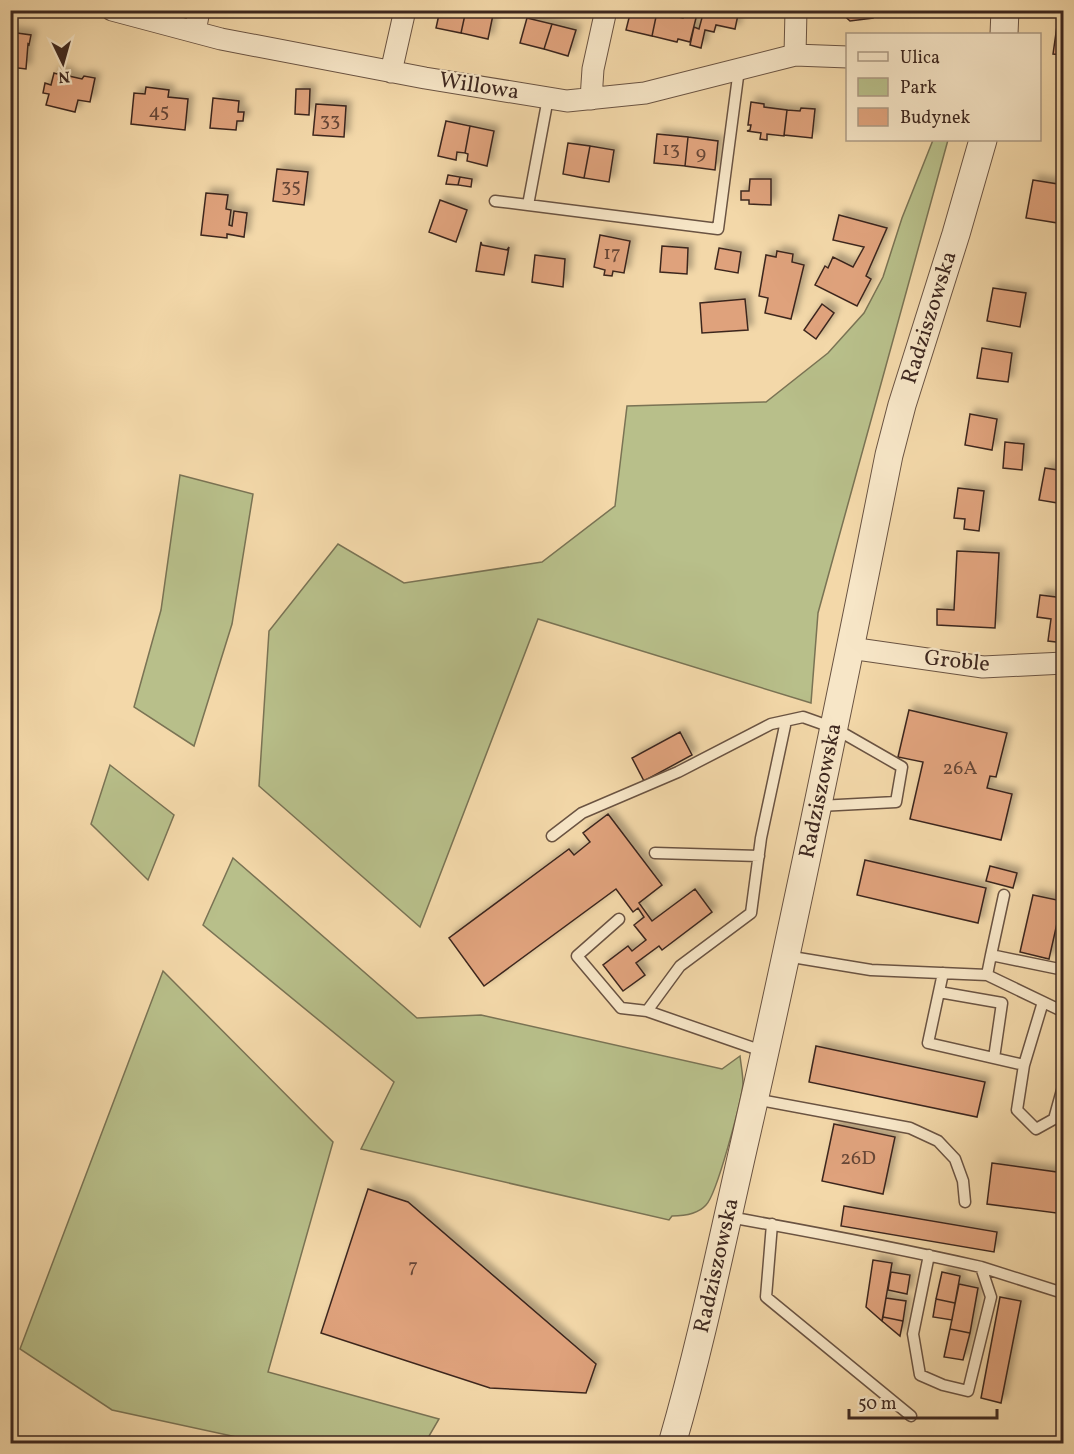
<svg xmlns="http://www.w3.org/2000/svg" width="1074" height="1454" font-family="Vollkorn,serif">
  <defs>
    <filter id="shadow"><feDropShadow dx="5" dy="-5" stdDeviation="3" flood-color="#0004"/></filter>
  </defs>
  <rect width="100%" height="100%" fill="#f3d8a9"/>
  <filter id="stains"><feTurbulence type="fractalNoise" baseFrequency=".00333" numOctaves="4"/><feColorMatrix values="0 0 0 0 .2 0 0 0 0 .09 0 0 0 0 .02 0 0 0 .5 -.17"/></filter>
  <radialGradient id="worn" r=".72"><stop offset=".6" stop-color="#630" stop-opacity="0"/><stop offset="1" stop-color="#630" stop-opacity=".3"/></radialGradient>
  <path fill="#b8bf8a" stroke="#7a7354" stroke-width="1.5" d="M933,140H948L818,613L811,703L538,619L420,927L259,786L269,631L338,544L404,583L542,562L615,506L627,406L766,402L828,353L864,313L883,277L902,218Z
    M180,475L253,494L232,624L194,746L134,707L161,610Z
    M110,765L174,815L148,880L91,824Z
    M233,858L417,1018L481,1015L722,1069L740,1056C741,1065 743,1075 743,1084C741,1102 717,1194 706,1205C698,1214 684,1216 672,1216L669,1220L361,1149L394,1082L203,925Z
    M163,971L333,1142L268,1372L439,1419L425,1443H264L112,1410L20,1349Z"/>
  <path fill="#dfa27b" stroke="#3d271f" stroke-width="1.5" filter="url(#shadow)" d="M440,10H466L461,33L436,28Z
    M466,10H494L488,39L461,33Z
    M631,10L657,12L652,36L626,30Z
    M704,10H739L735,29L716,25L714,32L705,30L701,48L690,45L694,27L699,29Z
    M838,10H872L873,18L850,21Z
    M1059,10H1064V19H1058Z
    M657,12L683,18L684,12L697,14L690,42L678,39L677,42L652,36Z
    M527,18L552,24L544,49L520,43Z
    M1058,19H1064V55L1053,54Z
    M552,24L576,30L568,56L544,49Z
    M10,32L31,35L29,45L28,44L26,69L10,67Z
    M60,71L67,72L69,76L82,79L84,76L95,78L90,102L78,100L75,112L46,105L49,94L43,93L45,83L51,85L54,73L57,74Z
    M146,87L169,90L168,97L188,99L185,130L131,124L134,93L145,94Z
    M296,89H310L309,115L295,114Z
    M213,98L239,101L238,112H244L243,121H237L236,130L210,128Z
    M751,102L764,104V107L787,110L784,136L767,134V140L760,139L761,133L747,131L750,130L751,125H748Z
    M316,104L346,106L344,137L313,135Z
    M801,108L815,109L812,138L784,135L787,110L800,111Z
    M446,121L470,126L465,153L457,152L456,160L438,156Z
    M470,126L494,131L487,166L467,161L468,154L465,153Z
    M657,134L688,137L685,166L654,163Z
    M688,137L718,141L715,170L685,166Z
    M568,143L590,146L584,178L563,174Z
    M590,146L614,150L609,182L584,178Z
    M277,169L308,172L304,205L273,201Z
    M448,175L460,177L458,185L446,184Z
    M460,177L472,179L471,187L458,185Z
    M750,179H771V205L749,204V200H741V191H749Z
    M1033,180L1064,185V224L1026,218Z
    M206,193L228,195L226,209L231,210L229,225L232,226L234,211L247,213L244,237L227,234V238L201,235Z
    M440,200L467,210L456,242L429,232Z
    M839,215L887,228L866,276L871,279L857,306L815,285L825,266L828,268L833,257L853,267L864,247L833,240Z
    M600,235L630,241L624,273L613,271L612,276L604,275L605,270L594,267Z
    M481,242L482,245L507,250L509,247L504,275L476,271Z
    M662,246L688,248L687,274L660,272Z
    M719,248L741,252L738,273L715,269Z
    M777,251L793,254L792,262L804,265L791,319L765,313L768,298L759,296L766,255L776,257Z
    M535,255L565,259L563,287L532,282Z
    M993,288L1026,293L1020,327L987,321Z
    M745,299L748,330L702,333L700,303Z
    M822,304L834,313L816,339L804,330Z
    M1060,304H1064V335L1057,334Z
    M982,348L1012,353L1008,382L977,378Z
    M970,414L997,419L992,450L965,445Z
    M1005,442L1024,444L1022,470L1003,468Z
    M1045,468L1064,471V504L1039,500Z
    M958,488L984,491L979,531L964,529L965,519L954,518Z
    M957,551L999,553L995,628L937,625V609L954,610Z
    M1040,595L1064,598V643L1048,641L1051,619L1037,617Z
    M909,710L1007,733L996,777L990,776L987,788L1012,794L1001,840L910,819L923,762L898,757Z
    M680,732L692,755L644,781L632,758Z
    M608,814L662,885L639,903L652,921L695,889L712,912L662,950L659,946L636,963L645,975L623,991L603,965L628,946L632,951L646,940L634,925L644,917L638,908L633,912L616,889L484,986L449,938L569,849L574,855L590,842L583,833Z
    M865,860L986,888L978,923L857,895Z
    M990,866L1017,873L1013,888L986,881Z
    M1033,895L1062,901L1049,959L1020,952Z
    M816,1046L985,1082L977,1117L809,1082Z
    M834,1124L895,1137L883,1194L822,1181Z
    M992,1163L1064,1173V1214L987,1204Z
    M368,1189L408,1202L596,1364L586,1393L490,1388L321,1333Z
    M844,1206L997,1232L994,1252L841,1226Z
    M1061,1237L1064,1238V1254L1059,1253Z
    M873,1260L892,1263L882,1321L866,1307Z
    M891,1272L910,1275L907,1294L888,1290Z
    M942,1272L960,1276L955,1303L936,1299Z
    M959,1284L978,1288L970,1333L950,1329Z
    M1000,1297L1021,1301L1001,1403L981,1398Z
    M886,1298L906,1301L903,1321L883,1317Z
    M936,1299L955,1303L952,1320L933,1317Z
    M883,1317L903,1321L900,1336L882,1321Z
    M950,1329L970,1333L963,1360L944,1357Z"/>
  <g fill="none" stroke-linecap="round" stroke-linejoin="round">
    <defs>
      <path id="service" d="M495,201L528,205L548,98
        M528,205L718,229L739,69
        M552,836L582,813L678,772L771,724L803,717L834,728L902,767L896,802L819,806
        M655,853L759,856
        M619,919L577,956L621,1008L647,1011
        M991,955L1004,895
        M786,956L871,970L987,975L1064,1012
        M943,973L928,1043L1024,1065L1017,1110L1036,1129L1054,1119L1064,1083
        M987,975L991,955L1064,970
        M939,992L1002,1003L994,1058
        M765,1052L647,1011L680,966L751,913L761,838L786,721
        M1024,1065L1043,1002
        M755,1099L910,1128L938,1141L955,1159L963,1181L965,1202
        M729,1217C813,1232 897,1248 981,1267L991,1297L968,1391L943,1385L920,1375L913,1334L929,1255
        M772,1224L766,1297L911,1416
        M981,1267L1063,1293"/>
      <path id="minor" d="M112,10L221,39L425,78L567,101L645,93L795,55L848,57
        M195,32L199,10
        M795,55L796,10
        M391,72L405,10
        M591,99L593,69L606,10
        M850,648L983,667L1064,663"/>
      <g id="tertiary">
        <path d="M1004,34L1005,10"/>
        <path id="s1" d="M672,1444C702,1341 723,1236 747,1132C798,907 844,681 889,455L902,405L956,234L983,140"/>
      </g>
    </defs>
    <use href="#service" stroke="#6a5342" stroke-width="13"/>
    <use href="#minor" stroke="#6a5342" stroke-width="23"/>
    <use href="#tertiary" stroke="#6a5342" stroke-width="29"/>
    <use href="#service" stroke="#f7e6c7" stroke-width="10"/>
    <use href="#minor" stroke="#f7e6c7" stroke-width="21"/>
    <use href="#tertiary" stroke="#f7e6c7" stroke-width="27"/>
  </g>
  <g text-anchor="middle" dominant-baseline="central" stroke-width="4.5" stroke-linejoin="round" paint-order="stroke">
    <g font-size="20" fill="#664636">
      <text x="159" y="112">45</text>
      <text x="330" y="121">33</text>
      <text x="671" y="150">13</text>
      <text x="701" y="154">9</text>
      <text x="291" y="187">35</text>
      <text x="612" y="254">17</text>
      <text x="960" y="769">26A</text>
      <text x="858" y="1159">26D</text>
      <text x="413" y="1267">7</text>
    </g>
    <g font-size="22" fill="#3d271f" stroke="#f7e6c7">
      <text transform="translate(479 87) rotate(9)">Willowa</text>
      <text stroke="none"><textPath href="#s1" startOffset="1156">Radziszowska</textPath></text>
      <text transform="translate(957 662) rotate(6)">Groble</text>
      <text stroke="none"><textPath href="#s1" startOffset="670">Radziszowska</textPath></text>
      <text stroke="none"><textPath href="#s1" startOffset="184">Radziszowska</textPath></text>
    </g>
  </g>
  <rect width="1074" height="1454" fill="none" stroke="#f3d8a9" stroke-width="36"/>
  <rect x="12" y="12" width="1050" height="1430" fill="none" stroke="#3d271f" stroke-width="3"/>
  <rect x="18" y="18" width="1038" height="1418" fill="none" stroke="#3d271f" stroke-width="1.5"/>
  <rect x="846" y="33" width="195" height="108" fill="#f7e6c7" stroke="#ad9a84" stroke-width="1.5"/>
  <rect x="858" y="52" width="30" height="9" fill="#f7e6c7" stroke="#ad9a84" stroke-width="1.5"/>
  <text x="900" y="63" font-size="18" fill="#3d271f">Ulica</text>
  <rect x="858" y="78" width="30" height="18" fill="#b8bf8a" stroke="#ad9a84" stroke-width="1.5"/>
  <text x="900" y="93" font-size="18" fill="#3d271f">Park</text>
  <rect x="858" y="108" width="30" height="18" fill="#dfa27b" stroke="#ad9a84" stroke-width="1.5"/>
  <text x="900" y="123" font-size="18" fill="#3d271f">Budynek</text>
  <g transform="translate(63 63) rotate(175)" stroke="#f7e6c7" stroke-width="4.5" paint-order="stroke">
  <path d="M0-4.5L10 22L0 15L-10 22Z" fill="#3d271f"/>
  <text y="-9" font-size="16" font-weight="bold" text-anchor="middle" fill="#3d271f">N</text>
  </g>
  <path d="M849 1409v9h148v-9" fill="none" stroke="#3d271f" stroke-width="3"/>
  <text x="858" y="1409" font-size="18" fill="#3d271f" stroke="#f7e6c7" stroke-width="4.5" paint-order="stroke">50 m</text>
  <rect width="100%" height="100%" filter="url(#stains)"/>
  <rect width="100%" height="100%" fill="url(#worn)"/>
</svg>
